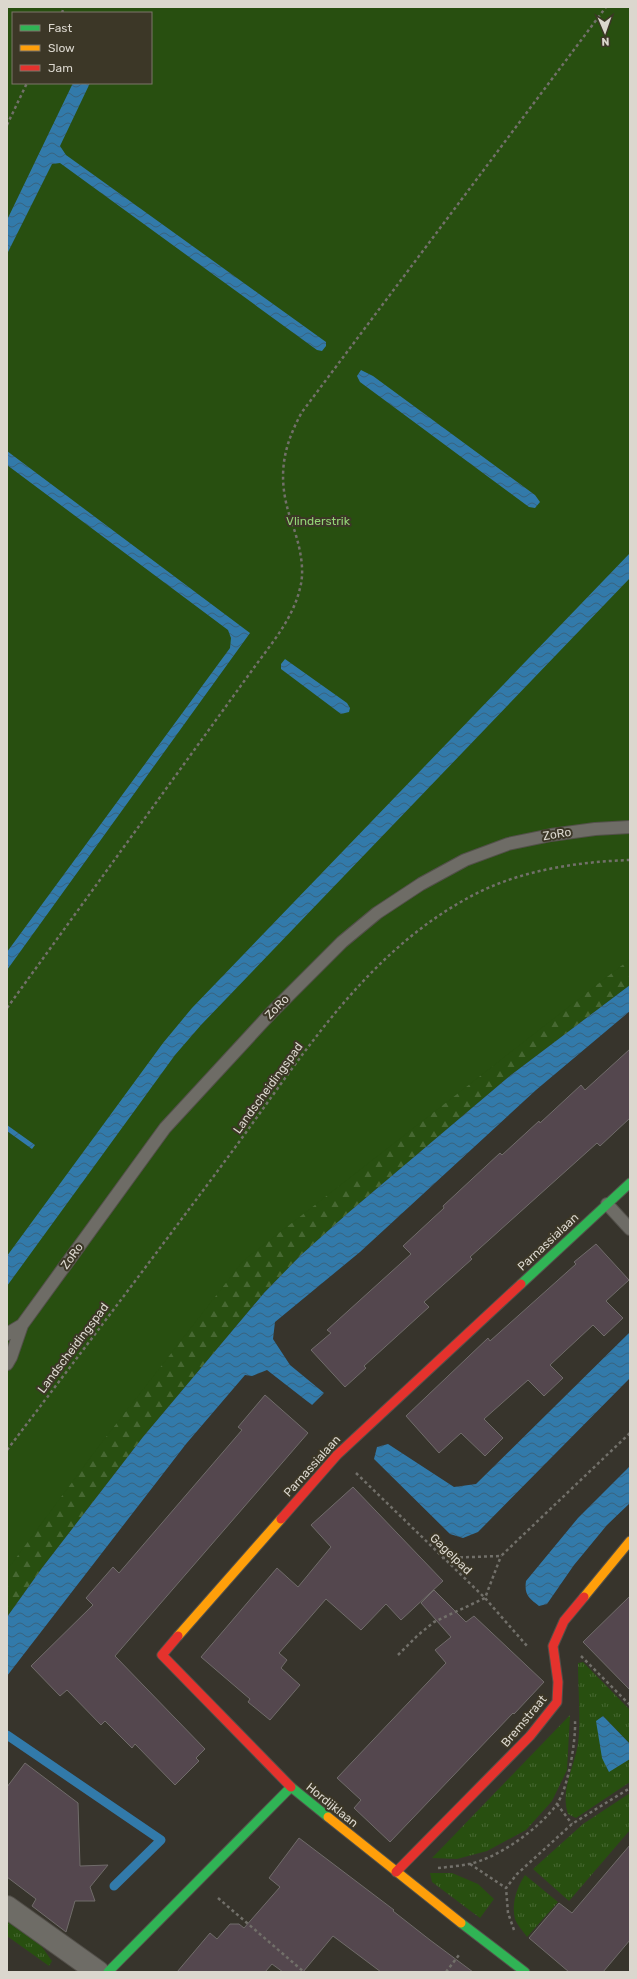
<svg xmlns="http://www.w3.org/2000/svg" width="637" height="1979" font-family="Rubik,sans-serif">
  <defs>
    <pattern id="grass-tufts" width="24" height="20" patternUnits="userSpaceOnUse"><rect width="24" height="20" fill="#284f10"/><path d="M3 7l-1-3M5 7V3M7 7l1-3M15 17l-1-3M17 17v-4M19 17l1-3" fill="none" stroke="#476832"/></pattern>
    <pattern id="forest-firs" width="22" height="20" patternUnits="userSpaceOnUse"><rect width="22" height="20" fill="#284f10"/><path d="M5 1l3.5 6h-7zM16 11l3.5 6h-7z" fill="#476832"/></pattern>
    <pattern id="water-waves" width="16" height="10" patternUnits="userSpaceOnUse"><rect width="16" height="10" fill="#327aaa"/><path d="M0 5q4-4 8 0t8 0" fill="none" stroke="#38637f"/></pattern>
  </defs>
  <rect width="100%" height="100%" fill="#37342c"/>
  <path fill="url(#grass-tufts)" d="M583,1662L630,1710V1744L603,1716L609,1771L630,1759V1782L576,1818L568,1814C560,1790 574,1768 578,1744C581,1721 578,1688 578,1663Z
    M570,1715L567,1770L552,1801L526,1830L487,1851L457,1859L432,1858Z
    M630,1793V1830L569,1901L533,1869L583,1824Z
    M430,1873H452L478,1884L494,1899L480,1918L432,1882Z
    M525,1875L558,1902L527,1937C524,1932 517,1925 515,1919C511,1904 517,1887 525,1875Z
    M7,1917L40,1944L52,1961L49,1966L7,1936Z"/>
  <path fill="url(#forest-firs)" d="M630,869V985L511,1075L348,1213L301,1255L264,1293L143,1437L42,1568L7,1617V1463Z"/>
  <path fill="#284f10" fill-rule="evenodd" d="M7,7H630V959L243,1261L99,1446L7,1570ZM13,13H151V83H13Z"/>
  <path fill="url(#water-waves)" d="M73,83H90L60,146L66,155L326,342V346L322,351L317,350L60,163L52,164L7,254V220Z
    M361,370L373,376L535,495L540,502L535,508L529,507L360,382L357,376Z
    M7,451L250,633L7,970V952L230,648L231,638L228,630L7,465Z
    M630,553V578L201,1025L175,1055L7,1286V1256L163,1043L192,1008Z
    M285,659L347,703L350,708L349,712L341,714L281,669V664Z
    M630,985V1011L536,1090L360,1252L275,1322L273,1339L290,1365L324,1393L312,1405L267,1370L252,1376L245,1375L186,1444L7,1676V1617L42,1568L143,1437L264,1293L301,1255L348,1213L511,1075Z
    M7,1125L35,1145L32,1149L7,1131Z
    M630,1332V1378L478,1532L463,1538L450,1534L374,1459L377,1447L388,1444L454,1487L476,1484Z
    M630,1466V1503L607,1525L574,1565L547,1604L539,1606C529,1598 524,1595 526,1581L578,1518Z
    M603,1716L630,1744V1759L609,1772L602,1758L596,1721Z"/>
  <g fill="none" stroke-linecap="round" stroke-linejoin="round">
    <path stroke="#327aaa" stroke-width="9" d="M7,1735L161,1840L114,1886"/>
  </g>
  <path fill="#54474e" stroke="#706c6a" d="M630,1049V1118L600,1146L597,1143L470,1257L472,1259L424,1302L429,1307L364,1366L366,1368L345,1387L311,1350L331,1333L327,1330L411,1254L403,1246L444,1208L443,1206L500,1153L502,1155L539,1121L540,1123L581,1085L585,1090Z
    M596,1244L629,1280L606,1301L623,1318L604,1336L593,1325L550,1365L563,1378L544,1396L528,1380L484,1419L503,1438L485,1456L461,1433L439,1453L406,1416L488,1338L490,1341L576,1264L574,1262Z
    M265,1395L308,1433L115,1656L205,1749L196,1758L199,1761L175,1785L135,1744L132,1748L105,1721L101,1725L67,1690L60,1696L31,1666L93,1605L86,1598L113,1567L119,1573L242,1430L238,1427Z
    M353,1487L443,1581L401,1620L386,1604L361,1630L326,1599L279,1653L287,1660L281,1668L300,1685L270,1720L248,1702L250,1699L201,1657L277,1568L298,1587L331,1547L311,1525Z
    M434,1590L466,1622L474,1616L544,1682L514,1714L513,1713L390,1842L354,1808L361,1800L337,1778L446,1663L435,1650L451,1637L421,1603Z
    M630,1596V1690L583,1642Z
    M25,1763L78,1803L80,1866L108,1865L90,1887L95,1901H75L66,1932L32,1906L36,1899L7,1877V1787Z
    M299,1838L394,1910L393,1911L430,1940L473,1972H381L333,1936L303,1972H283L272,1964L265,1972H177L210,1933L217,1939L230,1924H239L244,1928L280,1887L269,1878Z
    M630,1845V1940L603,1972H569L529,1938L559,1903L572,1913Z"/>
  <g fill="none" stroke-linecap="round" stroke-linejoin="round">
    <defs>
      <path id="lane" d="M607,1204L630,1229
        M7,1334L22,1325
        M7,1364L11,1357L22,1325L165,1128L272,1012L342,942L377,913L421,884L465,860L508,844L551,835L595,829L630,827"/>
      <path id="street" d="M7,1907L98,1972"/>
      <path id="fast" d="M521,1284L630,1183
        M461,1923L525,1972
        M108,1972L291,1787L328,1817"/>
      <path id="slow" d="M584,1597L630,1541
        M178,1636L281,1519
        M328,1817L461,1923"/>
      <path id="jam" d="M281,1519L337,1455L521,1284
        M178,1636L162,1655L291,1787
        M396,1872L530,1736L557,1702L558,1682L553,1646L564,1621L584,1597"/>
    </defs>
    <use href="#lane" stroke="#53504a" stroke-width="14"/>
    <use href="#street" stroke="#53504a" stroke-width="24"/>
    <use href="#fast" stroke="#53504a" stroke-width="11"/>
    <use href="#slow" stroke="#53504a" stroke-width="11"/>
    <use href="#jam" stroke="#53504a" stroke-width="11"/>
    <path stroke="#72706a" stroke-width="2.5" stroke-dasharray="3 3" stroke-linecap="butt" d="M62,13L64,7
      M7,125L27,83
      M7,1008L253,669C271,644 293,619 300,588C306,567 298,540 291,520C277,479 282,448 302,412L606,7
      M7,1450C81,1353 155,1255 228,1157C298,1063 361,957 466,899C515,871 574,862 630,860
      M356,1473L485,1598L527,1646
      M442,1558L501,1556L630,1433
      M398,1655L418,1635L434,1622L485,1598L501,1556
      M581,1656L630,1705
      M557,1804L572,1824
      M470,1864L506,1888
      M438,1868C448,1867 459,1866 469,1864C498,1858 539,1829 557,1804C568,1788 576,1741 575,1721
      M218,1898L304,1972
      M514,1930L508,1913L506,1888L517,1874L572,1824L630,1788
      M446,1972L459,1955"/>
    <use href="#lane" stroke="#6e6c66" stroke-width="12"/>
    <use href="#street" stroke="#6e6c66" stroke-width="22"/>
    <use href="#fast" stroke="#30b455" stroke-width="9"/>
    <use href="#slow" stroke="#ff9f0a" stroke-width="9"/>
    <use href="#jam" stroke="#e5322d" stroke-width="9"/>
  </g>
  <g text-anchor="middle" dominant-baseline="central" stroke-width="4" stroke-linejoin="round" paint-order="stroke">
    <g font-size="12" fill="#93d476" stroke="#3c3727">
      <text x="318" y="521">Vlinderstrik</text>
    </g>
    <g font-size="12" fill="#dbd7ce" stroke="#3c3727">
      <text transform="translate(557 834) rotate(-9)">ZoRo</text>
      <text transform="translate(277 1007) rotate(-46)">ZoRo</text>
      <text transform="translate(268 1088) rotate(-54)">Landscheidingspad</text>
      <text transform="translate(548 1242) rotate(-43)">Parnassialaan</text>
      <text transform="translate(72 1256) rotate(-54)">ZoRo</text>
      <text transform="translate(73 1348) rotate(-53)">Landscheidingspad</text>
      <text transform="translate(312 1466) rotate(-48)">Parnassialaan</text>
      <text transform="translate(451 1554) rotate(44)">Gagelpad</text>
      <text transform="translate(524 1721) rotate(-50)">Bremstraat</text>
      <text transform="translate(332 1805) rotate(39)">Hordijklaan</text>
    </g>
  </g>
  <rect width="637" height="1979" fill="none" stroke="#dbd7ce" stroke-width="16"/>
  <rect x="12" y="12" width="140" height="72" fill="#3c3727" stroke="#7c776a"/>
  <rect x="20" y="25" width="20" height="6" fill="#30b455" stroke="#7c776a"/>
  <text x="48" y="32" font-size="12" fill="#dbd7ce">Fast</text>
  <rect x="20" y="45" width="20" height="6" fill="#ff9f0a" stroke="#7c776a"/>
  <text x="48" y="52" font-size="12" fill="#dbd7ce">Slow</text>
  <rect x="20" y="65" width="20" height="6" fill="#e5322d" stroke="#7c776a"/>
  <text x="48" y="72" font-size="12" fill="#dbd7ce">Jam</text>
  <g transform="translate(605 32) rotate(178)" stroke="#3c3727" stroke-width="3" paint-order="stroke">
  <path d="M0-3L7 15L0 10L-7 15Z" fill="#dbd7ce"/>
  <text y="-6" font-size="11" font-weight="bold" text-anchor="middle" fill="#dbd7ce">N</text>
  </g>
</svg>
